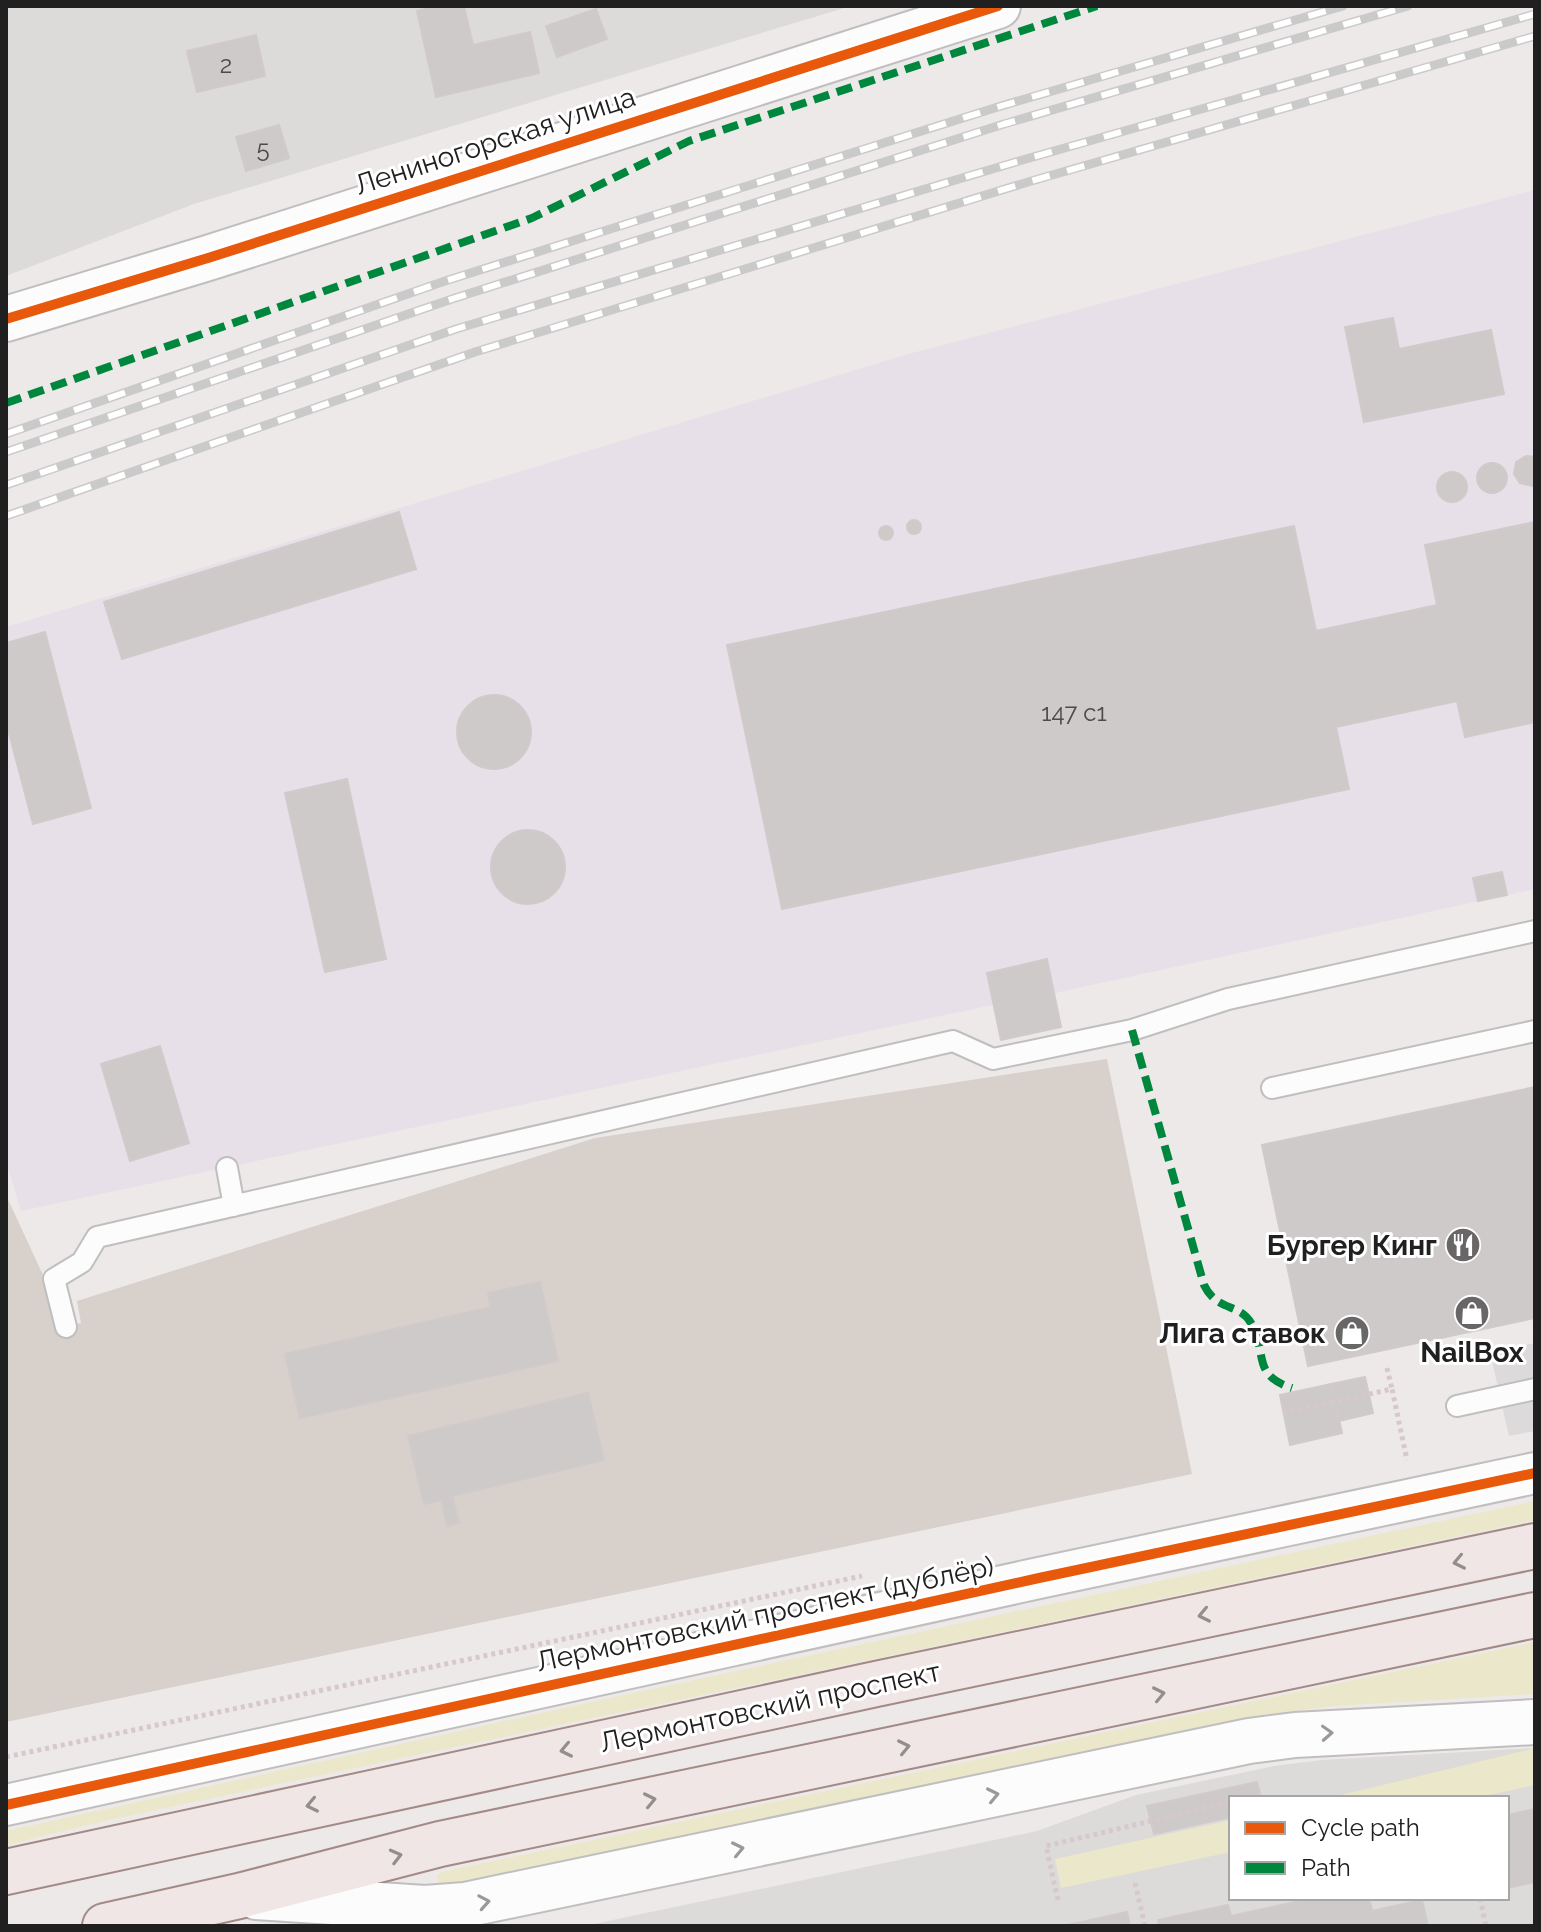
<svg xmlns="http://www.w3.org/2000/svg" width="1541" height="1932" font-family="Raleway,sans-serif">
  <rect width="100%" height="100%" fill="#eee9e9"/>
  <path fill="#dddada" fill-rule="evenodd" d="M6,6H851L194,204L6,276Z
    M1535,1748V1926H584L1037,1831L1136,1795L1274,1766L1322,1760ZM1231,1798H1507V1898H1231Z"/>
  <path fill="#e8e0e8" d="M1535,190V889L1055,993L1061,1027L1001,1040L993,1005L21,1211L6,1162V627L908,354Z"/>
  <path fill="#dcdada" d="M1535,1343V1431L1509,1436L1490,1352Z"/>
  <path fill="#d7d0cb" d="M1107,1059L1192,1474L6,1722V1195L67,1327L81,1323L77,1301L595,1138Z"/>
  <path fill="#eae7ca" d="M1535,1501V1520L113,1819L6,1845V1831L591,1702Z
    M1535,1642V1694L1334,1706L1270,1714L521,1869L441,1885L438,1881L437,1875L441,1872Z
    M1535,1748V1785L1475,1798H1329Z
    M1231,1820V1852L1061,1888L1055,1859Z"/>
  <path fill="#cfcaca" stroke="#d1cacb" stroke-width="2" d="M437,6H464L473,45L530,32L539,73L436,97L417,11Z
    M596,9L607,39L557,57L546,26Z
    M256,35L265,76L197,92L187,51Z
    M279,125L289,158L246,171L236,137Z
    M1393,318L1399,349L1491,330L1504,394L1364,422L1345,327Z
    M1526,456L1535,457V485L1532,486L1520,483L1514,474L1516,462Z
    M1477 478a15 15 0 1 1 30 0a15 15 0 1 1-30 0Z
    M1437 487a15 15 0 1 1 30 0a15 15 0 1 1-30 0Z
    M399,512L416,569L122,659L104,602Z
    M907 527a7 7 0 1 1 14 0a7 7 0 1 1-14 0Z
    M1535,522V722L1465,737L1457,701L1336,727L1349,789L782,909L727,645L1294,526L1316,631L1437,605L1425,545Z
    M879 533a7 7 0 1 1 14 0a7 7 0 1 1-14 0Z
    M45,632L91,808L33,824L6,722V643Z
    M457 732a37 37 0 1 1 74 0a37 37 0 1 1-74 0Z
    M347,779L386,959L325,972L285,793Z
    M491 867a37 37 0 1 1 74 0a37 37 0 1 1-74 0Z
    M1502,872L1507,895L1478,901L1473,878Z
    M1047,959L1061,1027L1001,1040L987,973Z
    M160,1046L189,1143L130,1161L101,1064Z
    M1535,1087V1318L1308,1366L1262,1145Z
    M540,1282L558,1361L300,1418L285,1354L491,1307L488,1293Z
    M1365,1377L1373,1413L1339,1421L1331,1384Z
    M1331,1384L1342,1433L1290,1445L1280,1395Z
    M588,1393L604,1460L452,1496L459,1523L447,1526L442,1500L424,1504L408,1436Z
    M1257,1782L1261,1798H1231V1817L1154,1834L1147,1806Z
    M1535,1809V1882L1507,1888V1815Z
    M1314,1898H1369L1372,1911L1422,1900L1428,1926H1159L1158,1920L1228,1905L1231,1916Z
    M1127,1912L1130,1926H1063Z"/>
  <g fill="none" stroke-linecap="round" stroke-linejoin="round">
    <defs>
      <path id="service" d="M1272,1088L1535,1031
        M227,1168L234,1206
        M66,1327L54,1279L82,1262L97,1237L953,1041L993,1059L1132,1030L1228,999L1535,931
        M1457,1406L1535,1389"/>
      <path id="minor" d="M6,1805L1039,1578L1535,1473"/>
      <path id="tertiary" d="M6,319L208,258L998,6
        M256,1897L425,1908L465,1905L1249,1741L1295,1735L1535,1722"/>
      <path id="primary" d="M6,1872L876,1684L1535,1546
        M105,1926L239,1896L440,1844L1535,1615"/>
    </defs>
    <use href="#service" stroke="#c0bebe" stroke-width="24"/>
    <use href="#minor" stroke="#c0bebe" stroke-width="44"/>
    <use href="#tertiary" stroke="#c0bebe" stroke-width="48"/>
    <use href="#primary" stroke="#a38a87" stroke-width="48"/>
    <path stroke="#d7c8ce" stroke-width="5" stroke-dasharray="4 4" stroke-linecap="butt" d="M1387,1368L1392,1389
      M1283,1413L1392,1389L1407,1460
      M6,1757L862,1576
      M1250,1798L1260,1796
      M1135,1883L1145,1926
      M1480,1898L1486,1926
      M1058,1900L1046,1846L1231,1802"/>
    <use href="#service" stroke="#fcfcfc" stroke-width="20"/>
    <use href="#minor" stroke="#fcfcfc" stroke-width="40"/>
    <use href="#tertiary" stroke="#fcfcfc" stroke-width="44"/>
    <use href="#primary" stroke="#f1e6e6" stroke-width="44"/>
    <defs>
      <path id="rail" d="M6,434L445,281L1001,106L1343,6
        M6,452L455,298L1004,124L1408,6
        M6,485L456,329L1019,161L1535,14
        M6,516L475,352L1028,182L1535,36"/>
    </defs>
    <use href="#rail" stroke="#cbcaca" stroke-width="9"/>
    <use href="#rail" stroke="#fff" stroke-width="6" stroke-dasharray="18" stroke-linecap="butt"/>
    <path stroke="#00873e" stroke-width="8" stroke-dasharray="16 8" stroke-linecap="butt" d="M6,403L532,218L689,141L1097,6
      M1132,1030L1204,1285C1217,1312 1240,1303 1251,1323C1268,1353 1251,1375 1292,1388"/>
    <defs>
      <path id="cycleway" d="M6,319L208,258L998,6
        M6,1805L1039,1578L1535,1473"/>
    </defs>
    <use href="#cycleway" stroke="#fff" stroke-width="15"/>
    <use href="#cycleway" stroke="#e8590c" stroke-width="10"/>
  </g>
  <defs><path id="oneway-chevron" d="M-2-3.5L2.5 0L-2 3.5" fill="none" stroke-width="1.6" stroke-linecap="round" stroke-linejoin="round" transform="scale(2)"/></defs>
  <g stroke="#938d8d">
    <use href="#oneway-chevron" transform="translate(1459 1562) rotate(168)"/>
    <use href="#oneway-chevron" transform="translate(1204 1615) rotate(168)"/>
    <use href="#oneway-chevron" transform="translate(1159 1694) rotate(-12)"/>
    <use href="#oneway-chevron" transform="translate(904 1747) rotate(-12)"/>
    <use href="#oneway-chevron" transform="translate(566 1750) rotate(168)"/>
    <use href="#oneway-chevron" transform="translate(650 1800) rotate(-12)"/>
    <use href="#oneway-chevron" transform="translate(312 1805) rotate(168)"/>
    <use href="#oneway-chevron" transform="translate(396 1856) rotate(-14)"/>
  </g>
  <g stroke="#999">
    <use href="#oneway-chevron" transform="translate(1327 1733) rotate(-3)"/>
    <use href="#oneway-chevron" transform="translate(993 1795) rotate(-12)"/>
    <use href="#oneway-chevron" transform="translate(738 1849) rotate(-12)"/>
    <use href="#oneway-chevron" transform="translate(484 1902) rotate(-10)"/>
  </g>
  <defs>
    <symbol id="restaurant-disc" viewBox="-11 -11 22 22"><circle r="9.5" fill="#686666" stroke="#fff"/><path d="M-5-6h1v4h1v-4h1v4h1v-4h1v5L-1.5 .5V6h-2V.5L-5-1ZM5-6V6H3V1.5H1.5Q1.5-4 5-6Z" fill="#fff"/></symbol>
    <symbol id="shop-disc" viewBox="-11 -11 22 22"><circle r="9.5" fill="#686666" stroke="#fff"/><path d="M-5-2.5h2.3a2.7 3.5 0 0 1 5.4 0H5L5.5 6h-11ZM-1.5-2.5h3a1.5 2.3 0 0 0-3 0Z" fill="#fff"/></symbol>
  </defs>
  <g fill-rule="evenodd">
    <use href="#restaurant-disc" x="1443" y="1225" width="40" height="40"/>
    <use href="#shop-disc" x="1452" y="1293" width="40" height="40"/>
    <use href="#shop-disc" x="1332" y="1313" width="40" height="40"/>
  </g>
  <g text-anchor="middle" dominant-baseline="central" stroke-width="6" stroke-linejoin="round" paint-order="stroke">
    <g font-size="24" fill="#4c4a4a">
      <text x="226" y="64">2</text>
      <text x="263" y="148">5</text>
      <text x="1074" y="712">147 с1</text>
    </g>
    <g font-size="28" fill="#202020" stroke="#fff">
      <text transform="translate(495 141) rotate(-18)">Лениногорская улица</text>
      <text transform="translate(765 1614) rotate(-12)">Лермонтовский проспект (дублёр)</text>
      <text transform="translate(770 1707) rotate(-12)">Лермонтовский проспект</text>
    </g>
    <g font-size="28" font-weight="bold" fill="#202020" stroke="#fff" text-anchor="end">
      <text x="1437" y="1245">Бургер Кинг</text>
      <text x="1326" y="1333">Лига ставок</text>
      <text x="1472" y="1352" text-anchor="middle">NailBox</text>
    </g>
  </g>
  <rect width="1541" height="1932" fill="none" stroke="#202020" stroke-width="16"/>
  <rect x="1229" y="1796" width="280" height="104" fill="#ffffff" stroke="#a6a6a6" stroke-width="2"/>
  <rect x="1245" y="1822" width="40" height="12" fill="#e8590c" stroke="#a6a6a6" stroke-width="2"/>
  <text x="1301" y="1836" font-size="24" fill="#202020">Cycle path</text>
  <rect x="1245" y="1862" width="40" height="12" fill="#00873e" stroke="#a6a6a6" stroke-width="2"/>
  <text x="1301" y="1876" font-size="24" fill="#202020">Path</text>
</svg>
